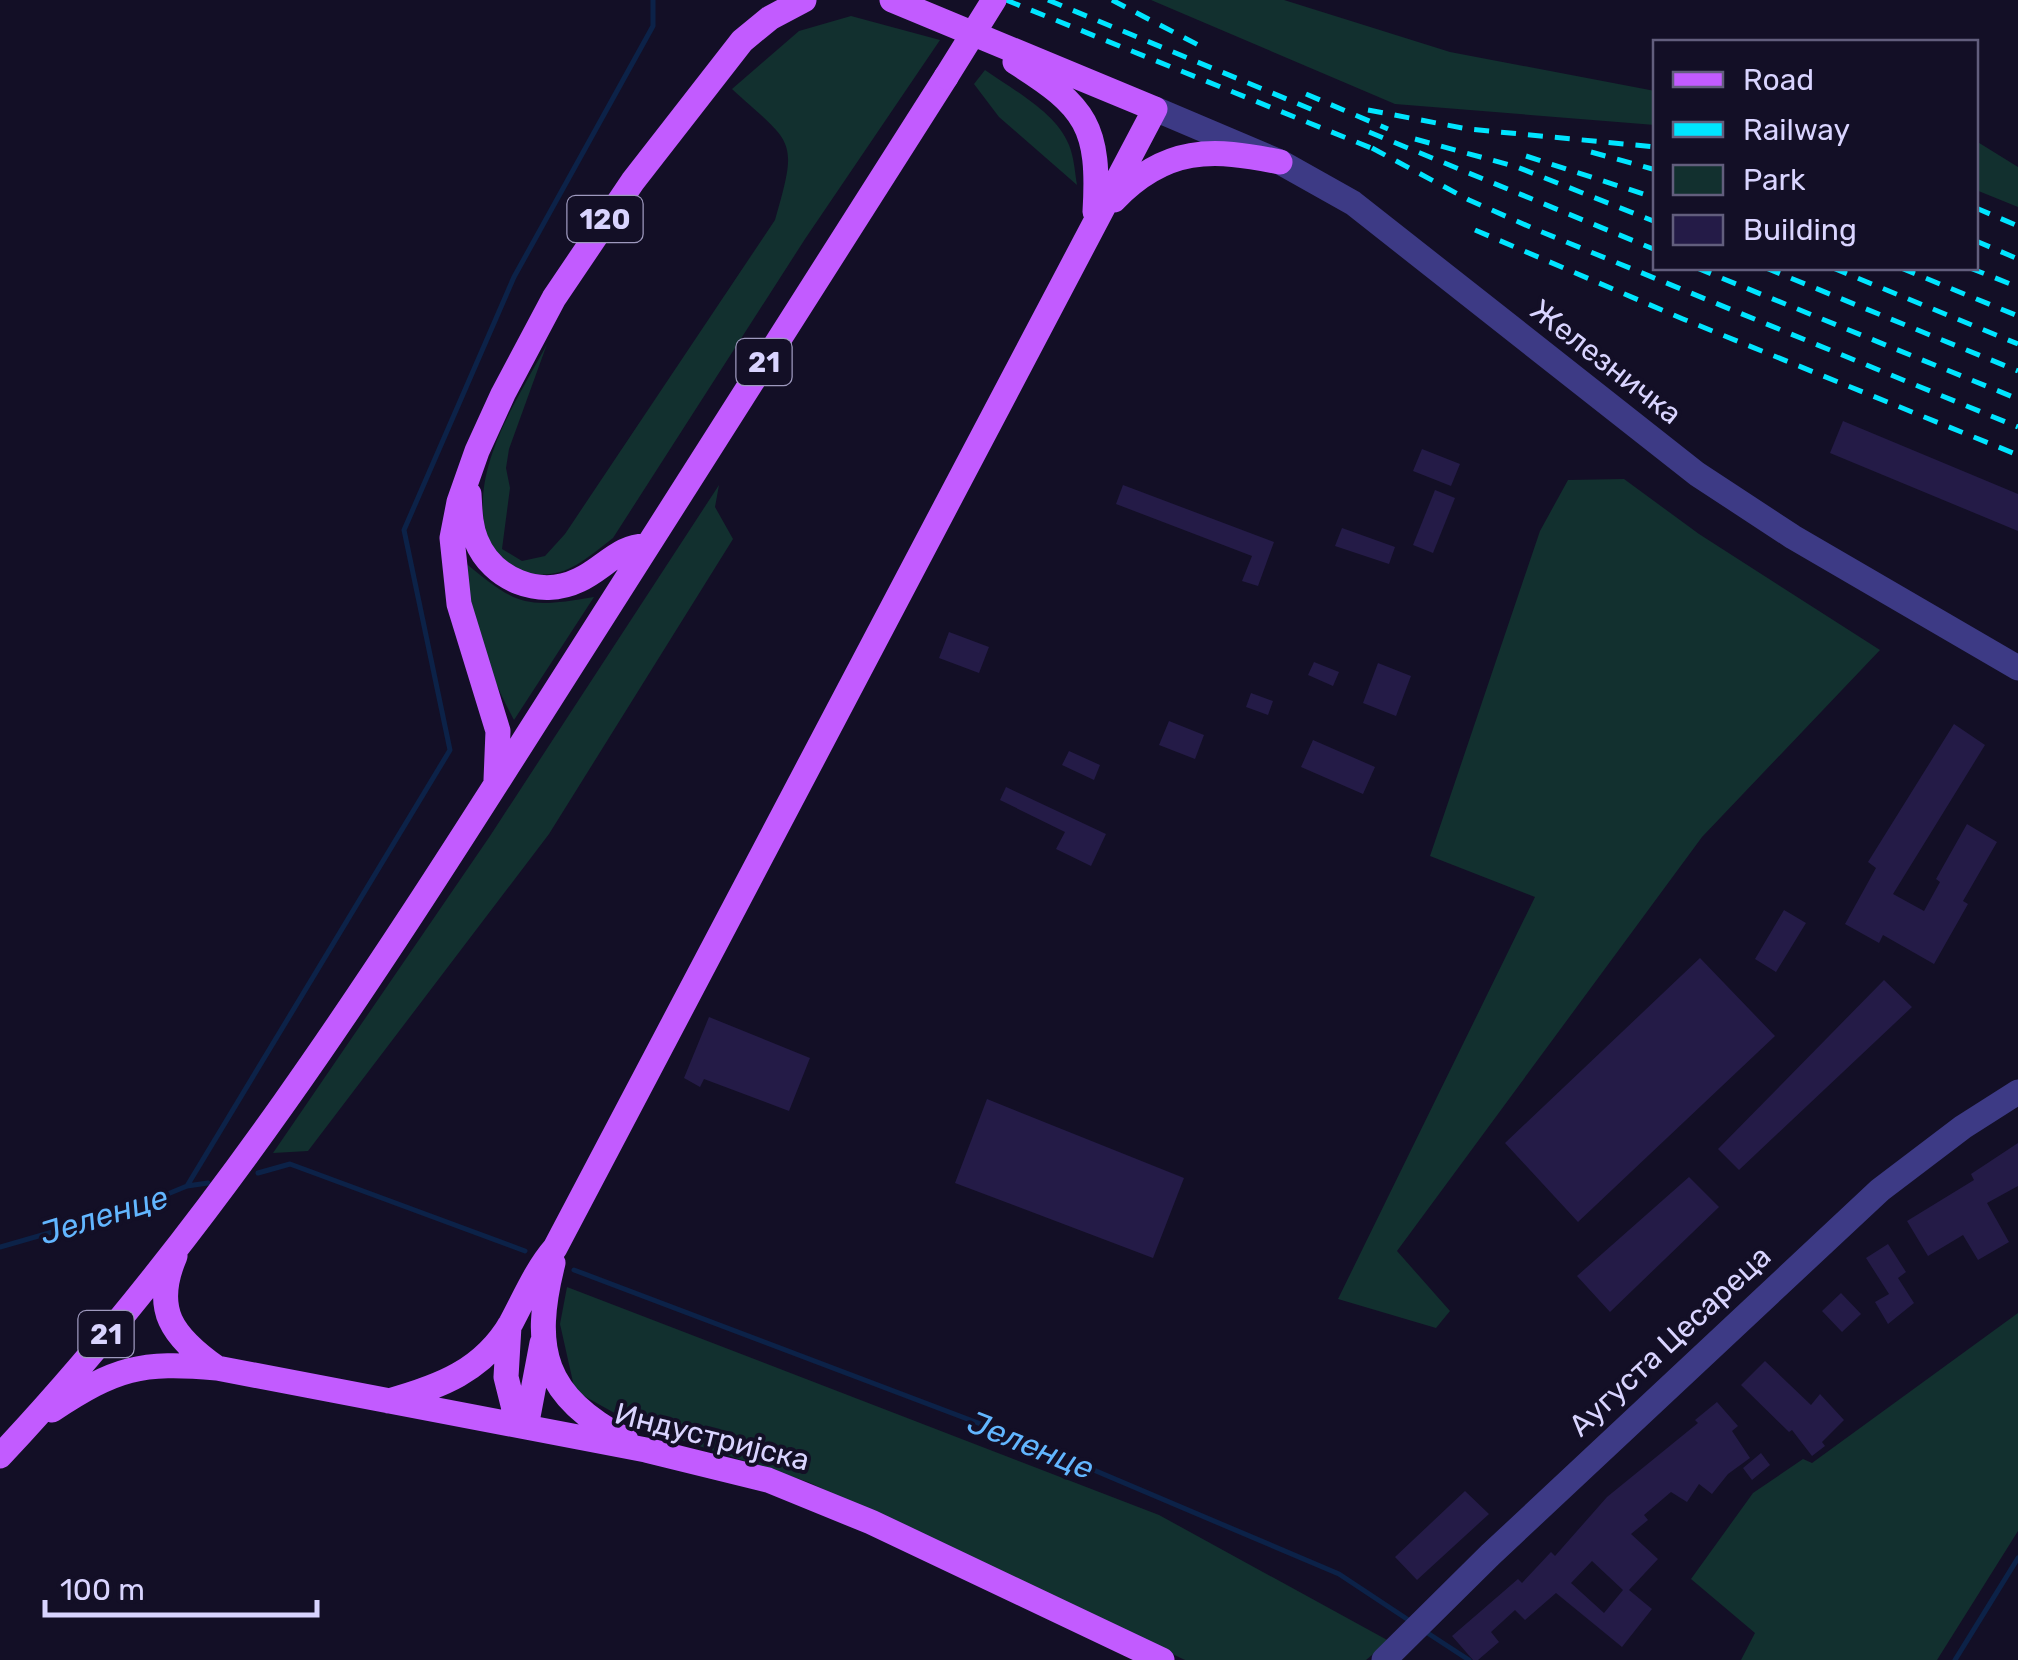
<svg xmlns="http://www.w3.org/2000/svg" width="2018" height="1660" font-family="Rubik,sans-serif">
  <rect width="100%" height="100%" fill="#130f26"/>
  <path fill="#12302f" d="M1151,0H1284L1450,52L1655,91V125L1395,104Z
    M851,16L940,40L805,239L613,538C571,571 557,584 503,567C498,556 489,544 486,532C470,467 518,399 547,344L509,449L506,468L510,488L502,549L522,561L545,556L565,534L775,220C799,137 793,145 732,89L799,31Z
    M985,70C1013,90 1056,112 1069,145C1074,157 1075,173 1077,185L999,117L974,84Z
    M1976,141L2018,167V207L1976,190Z
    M1624,479L1699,534L1880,650L1702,837L1397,1251L1450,1311L1436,1328L1338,1299L1535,897L1430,856L1540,531L1568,480Z
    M719,485L715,507L733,539L549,834L308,1151L273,1153L490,836Z
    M463,561C517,606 525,609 594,597L514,720C490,676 466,611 463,561Z
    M567,1287L1159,1515L1389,1641L1366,1660H1185L808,1482L636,1425L575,1391L560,1324Z
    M2018,1313V1531L1937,1660H1741L1755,1633L1691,1579L1753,1493L1803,1459L1812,1463Z"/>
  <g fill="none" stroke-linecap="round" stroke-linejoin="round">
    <path stroke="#0c2248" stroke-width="5" d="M258,1173L290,1164L525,1251
      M187,1186L450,750L404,530L514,277L653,26V0
      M0,1247L129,1210L187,1186L208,1183
      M574,1270L1023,1440L1339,1574L1413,1623
      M1426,1632L1469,1660
      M1955,1660L2018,1558"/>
  </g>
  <path fill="#241b47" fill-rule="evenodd" d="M1843,421L2018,494V531L1830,453Z
    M1422,449L1460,464L1451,486L1413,471Z
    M1123,485L1274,542L1258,586L1242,581L1252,556L1116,504Z
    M1435,490L1455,498L1433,553L1413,545Z
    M1342,528L1395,547L1389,564L1335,546Z
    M949,632L989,647L979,673L939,658Z
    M1314,662L1339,672L1333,686L1308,675Z
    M1378,663L1411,676L1396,716L1363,703Z
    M1251,693L1273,701L1268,715L1246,707Z
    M1169,721L1204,735L1195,759L1159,745Z
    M1954,724L1985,745L1893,894L1924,911L1940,882L1936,879L1967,824L1997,842L1963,901L1968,904L1934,964L1883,935L1879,943L1845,924L1876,868L1868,862Z
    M1313,740L1375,767L1363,794L1301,767Z
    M1069,751L1100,765L1094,780L1062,765Z
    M1006,787L1106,834L1091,866L1056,849L1065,832L1000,800Z
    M1784,910L1806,923L1776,972L1755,959Z
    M1700,958L1775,1036L1578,1222L1505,1143Z
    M1884,980L1912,1007L1739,1170L1718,1149Z
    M709,1017L810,1058L789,1111L704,1079L700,1087L684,1078Z
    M987,1099L1184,1178L1153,1258L955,1183Z
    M2018,1143V1186L1987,1203L2009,1242L1978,1260L1963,1235L1928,1256L1907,1221L1974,1180L1971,1174Z
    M1689,1177L1719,1207L1610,1312L1577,1276Z
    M1888,1244L1906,1272L1898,1278L1914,1303L1888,1324L1875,1302L1889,1294L1866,1258Z
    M1841,1293L1861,1314L1842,1332L1822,1311Z
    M1765,1361L1811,1405L1820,1394L1844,1420L1822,1442L1825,1446L1812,1456L1792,1430L1789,1432L1741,1385Z
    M1717,1402L1738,1426L1732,1431L1750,1458L1728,1474L1712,1494L1699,1484L1687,1502L1671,1492L1644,1515L1648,1520L1631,1534L1658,1559L1629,1590L1652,1609L1622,1647L1556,1593L1525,1620L1515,1610L1491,1632L1499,1642L1478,1660H1473L1452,1636L1518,1579L1522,1583L1551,1552L1555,1556L1607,1497L1698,1423L1695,1420ZM1592,1561L1623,1590L1604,1613L1571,1583Z
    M1761,1453L1770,1465L1752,1480L1743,1468Z
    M1465,1491L1489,1514L1417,1580L1395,1557Z"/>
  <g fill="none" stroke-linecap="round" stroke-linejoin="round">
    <path stroke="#3d3a85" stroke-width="25" d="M1155,109L1280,162L1353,203L1697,474L1793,537L2018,668
      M1384,1660L1490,1555L1880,1190L1963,1127L2018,1092"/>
    <path stroke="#c25bff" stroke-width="25" d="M1015,62C1087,107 1100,127 1095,212
      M1114,200C1166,146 1212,148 1280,162
      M469,494C470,510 470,525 476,540C492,580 540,599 579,580C602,570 621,544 647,546
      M496,780L498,731L459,604L452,538L459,502L477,451L503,394L554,298L633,181L742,41L770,18L804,0
      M175,1256C152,1310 172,1336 217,1368
      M553,1263C531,1350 543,1396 626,1440
      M509,1326L506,1377L518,1425
      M389,1401C439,1387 483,1371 511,1323C525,1297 536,1270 555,1248L1155,109L892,0
      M52,1410C116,1368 140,1361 217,1368L646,1450L768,1480L871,1522L1162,1660
      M526,1427L542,1343
      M0,1456C207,1236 373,978 535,723C672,507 808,291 946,77"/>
    <path stroke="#00e5ff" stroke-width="5" stroke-dasharray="15 12" stroke-linecap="butt" d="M1006,0L1381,152
      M1048,0L1318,112
      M1112,0L1206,49
      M1306,94L1388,129
      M1368,110L1468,129L1656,147
      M1369,132L1656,250
      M1415,139L1517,167L1656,222
      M1372,148L1469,200L1537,230L2018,427
      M1591,152L1656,170
      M1526,156L1656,198
      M1976,208L2018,226
      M1475,230L1683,319L2018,455
      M1976,241L2018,259
      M1697,268L2018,399
      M1766,268L2018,371
      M1833,268L2018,344
      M1901,268L2018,316
      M1970,268L2018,287"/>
    <path stroke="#c25bff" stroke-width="25" d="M946,77L994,0"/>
  </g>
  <g text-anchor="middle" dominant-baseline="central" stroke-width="8" stroke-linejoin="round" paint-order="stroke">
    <g fill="#130f26" stroke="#9e99be" stroke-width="2.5">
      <rect x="567.5" y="196" width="75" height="46" rx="8"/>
      <rect x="736.5" y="339" width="55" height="46" rx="8"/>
      <rect x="78.5" y="1311" width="55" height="46" rx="8"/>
    </g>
    <g font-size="28" font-weight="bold" fill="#d9d4ff">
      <text x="605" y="219">120</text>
      <text x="764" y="362">21</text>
      <text x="106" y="1334">21</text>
    </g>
    <g font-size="30" fill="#d9d4ff" stroke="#130f26">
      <text transform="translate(1606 362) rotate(38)">Железничка</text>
      <text transform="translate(1670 1341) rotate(-43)">Аугуста Цесареца</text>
      <text transform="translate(712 1437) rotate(14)">Индустријска</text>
    </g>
    <g font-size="32" font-style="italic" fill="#62b6ff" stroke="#130f26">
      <text transform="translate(104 1215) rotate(-17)">Јеленце</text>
      <text transform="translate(1031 1445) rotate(22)">Јеленце</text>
    </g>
  </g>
  <rect x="1653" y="40" width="325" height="230" fill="#130f26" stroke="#625e7d" stroke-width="2.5"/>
  <rect x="1673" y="72" width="50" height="15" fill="#c25bff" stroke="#625e7d" stroke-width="2.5"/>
  <text x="1743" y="90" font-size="30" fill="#d9d4ff">Road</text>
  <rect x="1673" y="122" width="50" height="15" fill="#00e5ff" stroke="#625e7d" stroke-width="2.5"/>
  <text x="1743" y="140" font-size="30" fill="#d9d4ff">Railway</text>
  <rect x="1673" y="165" width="50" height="30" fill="#12302f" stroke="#625e7d" stroke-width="2.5"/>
  <text x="1743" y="190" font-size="30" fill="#d9d4ff">Park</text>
  <rect x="1673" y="215" width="50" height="30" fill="#241b47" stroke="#625e7d" stroke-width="2.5"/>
  <text x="1743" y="240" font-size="30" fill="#d9d4ff">Building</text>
  <path d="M45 1600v15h272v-15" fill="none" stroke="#d9d4ff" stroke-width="5"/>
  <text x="60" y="1600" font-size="30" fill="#d9d4ff" stroke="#130f26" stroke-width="8" paint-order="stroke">100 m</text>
</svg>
